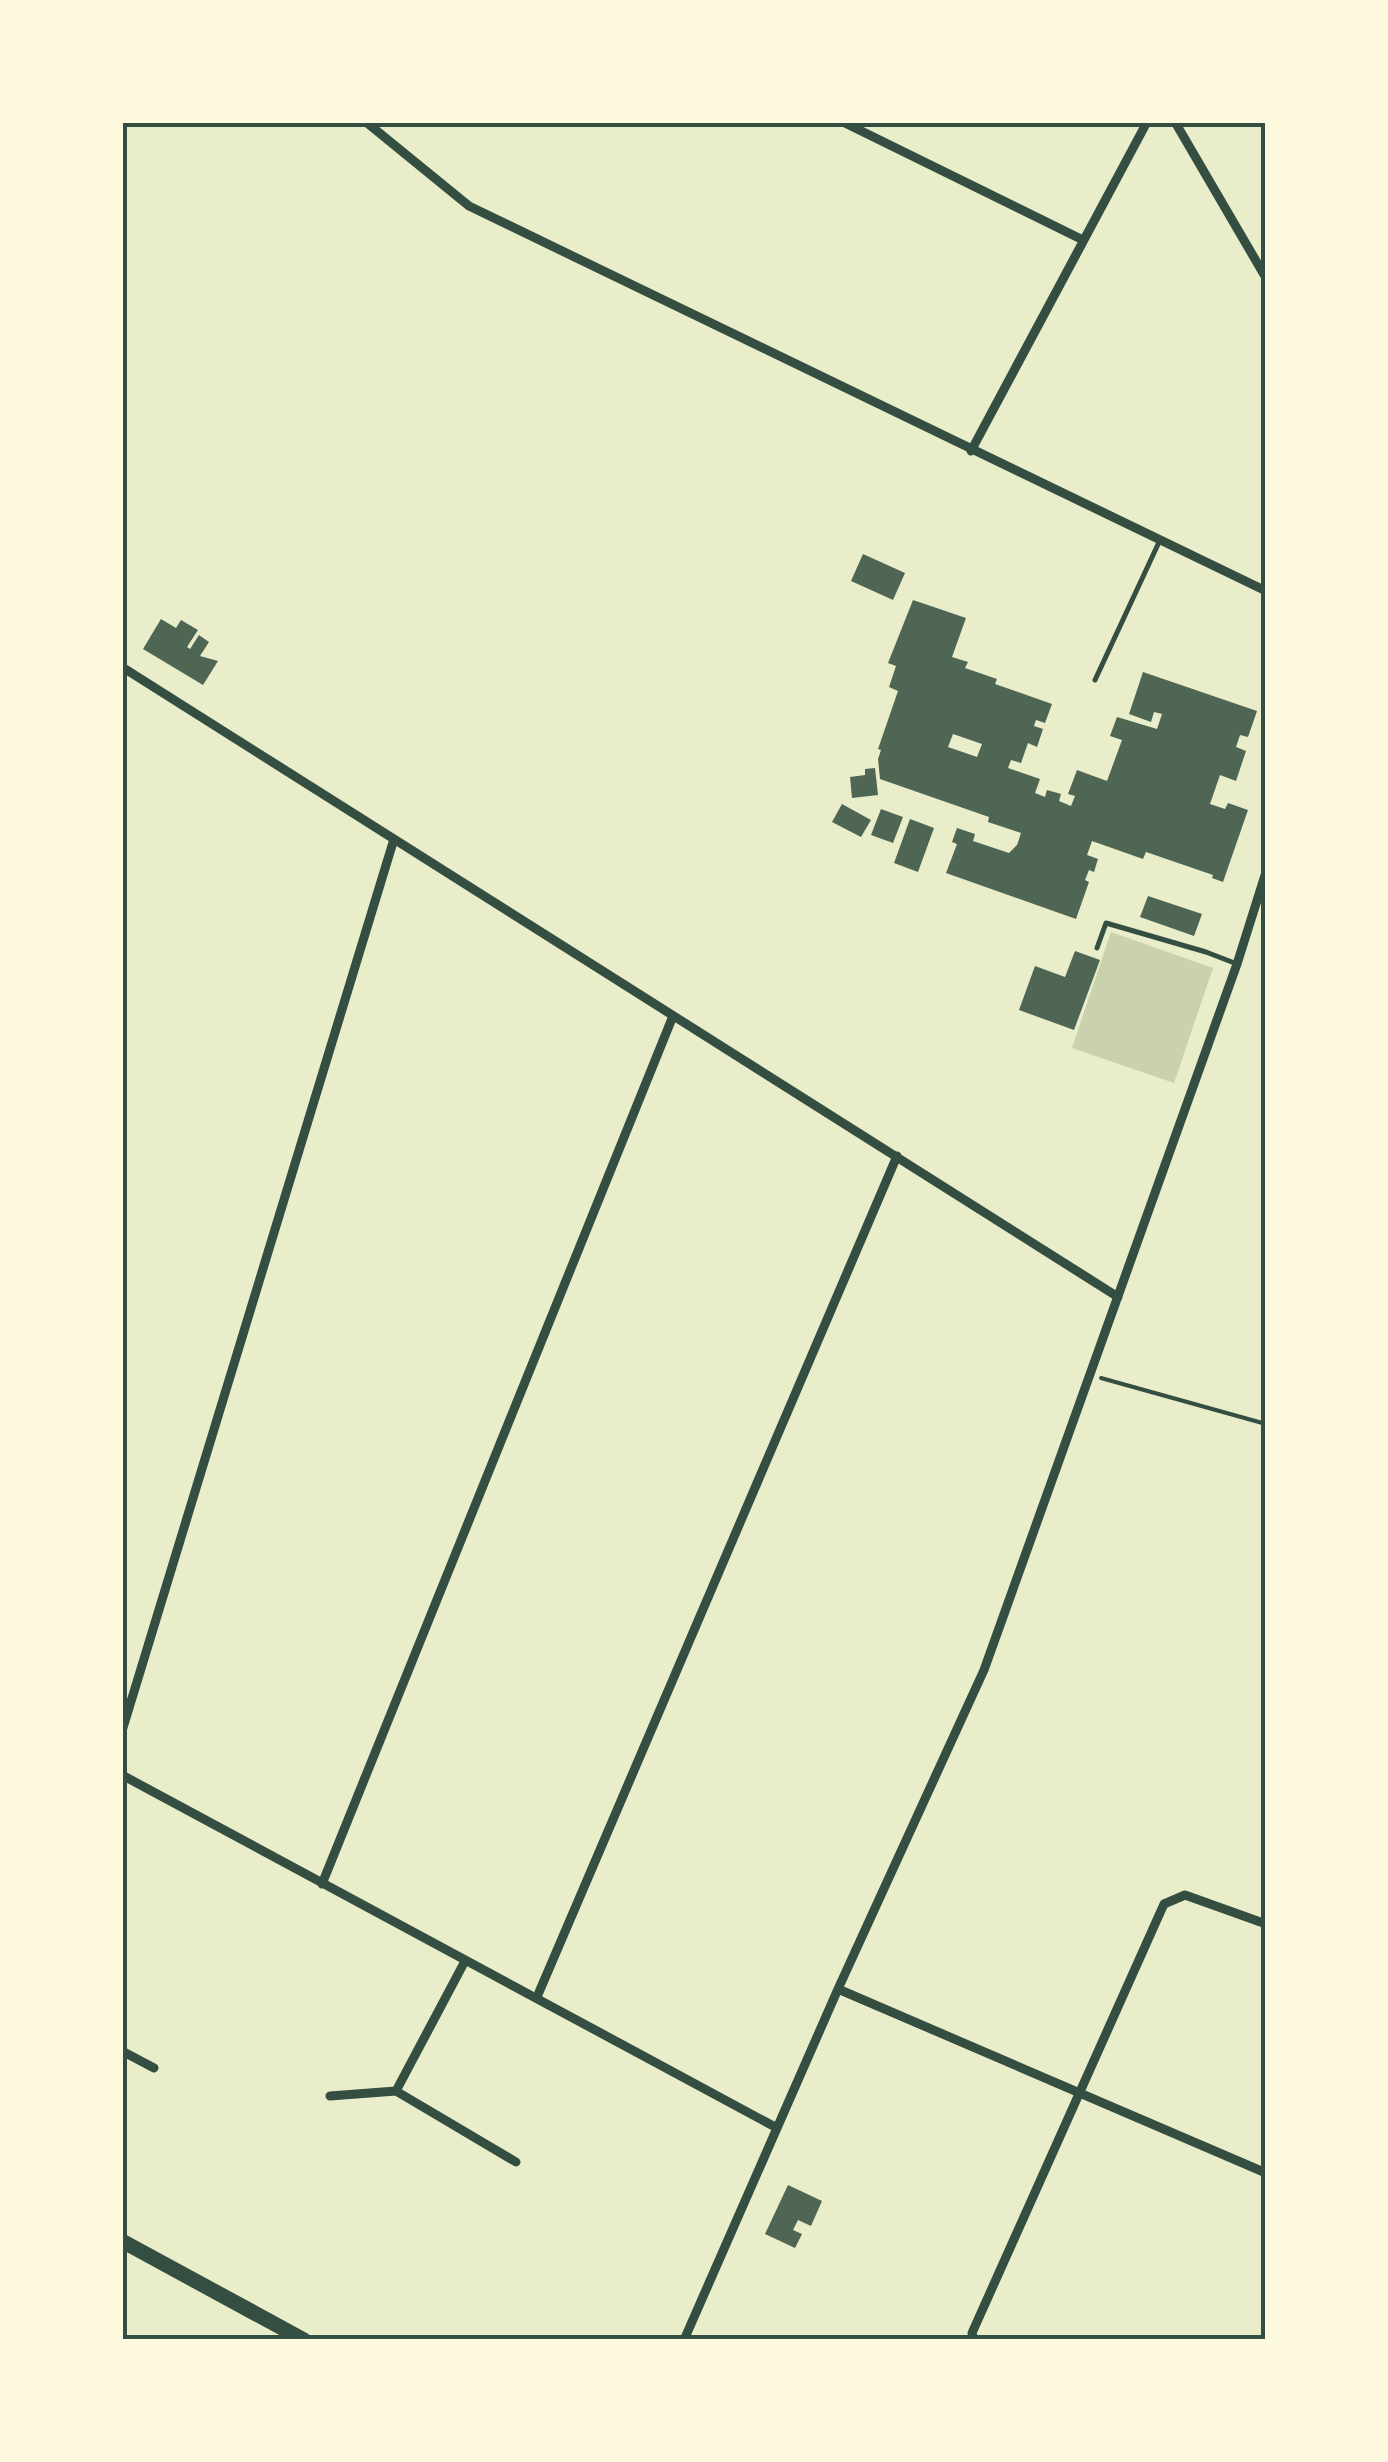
<svg xmlns="http://www.w3.org/2000/svg" width="1388" height="2462" font-family="Inter,sans-serif">
  <rect width="100%" height="100%" fill="#e9edc9"/>
  <path fill="#cad2ad" d="M1111,932L1213,968L1174,1083L1072,1048Z"/>
  <path fill="#4f6655" fill-rule="evenodd" d="M863,554L905,573L893,600L851,581Z
    M913,600L966,618L952,657L968,662L965,668L997,679L995,684L1052,704L1045,723L1036,720L1034,726L1043,729L1037,747L1028,743L1021,763L1011,760L1008,768L1040,779L1035,793L1045,797L1047,790L1061,794L1059,801L1071,806L1075,796L1068,794L1077,770L1107,781L1122,740L1110,736L1117,717L1157,729L1162,714L1154,712L1151,722L1129,714L1143,672L1257,711L1248,737L1240,735L1236,747L1246,751L1236,781L1220,775L1210,804L1225,809L1228,803L1248,810L1223,882L1212,878L1213,875L1146,852L1143,859L1092,841L1087,855L1098,859L1094,872L1089,870L1085,880L1089,882L1076,919L946,873L957,844L952,842L957,828L975,834L973,841L1009,853L1017,845L1021,833L988,822L989,817L880,779L878,759L881,750L878,749L898,691L889,687L896,666L888,663ZM953,734L982,744L977,757L948,747Z
    M161,619L176,628L181,620L198,630L187,647L190,649L199,635L209,642L200,656L218,661L203,685L143,649Z
    M875,768L878,795L852,798L850,777L865,775V769Z
    M842,804L871,820L861,837L832,822Z
    M881,809L903,817L893,843L871,835Z
    M910,819L934,828L918,872L894,863Z
    M1148,896L1202,914L1194,936L1140,917Z
    M1075,951L1100,960L1074,1030L1019,1010L1035,966L1065,977Z
    M788,2185L822,2201L811,2226L798,2220L793,2230L802,2234L795,2248L765,2234Z"/>
  <g fill="none" stroke-linecap="round" stroke-linejoin="round">
    <path stroke="#344e41" stroke-width="4" d="M1101,1378L1266,1424"/>
    <path stroke="#344e41" stroke-width="5" d="M1095,680L1160,540
      M1097,948L1106,923L1206,952L1237,964"/>
    <path stroke="#344e41" stroke-width="9" d="M366,122L469,206L1266,591
      M843,122L1083,240
      M1175,122L1266,278
      M971,451L1147,122
      M122,667L1118,1297
      M122,1731L394,839
      M122,1775L777,2128
      M322,1884L673,1016
      M465,1961L396,2091L516,2162
      M838,1989L1266,2173
      M537,1997L897,1156
      M122,2051L154,2068
      M330,2096L396,2091
      M684,2340L838,1989L984,1670L1237,964L1266,872
      M974,2340L972,2333L1164,1904L1185,1895L1266,1924"/>
    <path stroke="#344e41" stroke-width="15" d="M122,2241L304,2340"/>
  </g>
  <rect width="1388" height="2462" fill="none" stroke="#fefae0" stroke-width="250"/>
  <rect x="125" y="125" width="1138" height="2212" fill="none" stroke="#344e41" stroke-width="4"/>
</svg>
